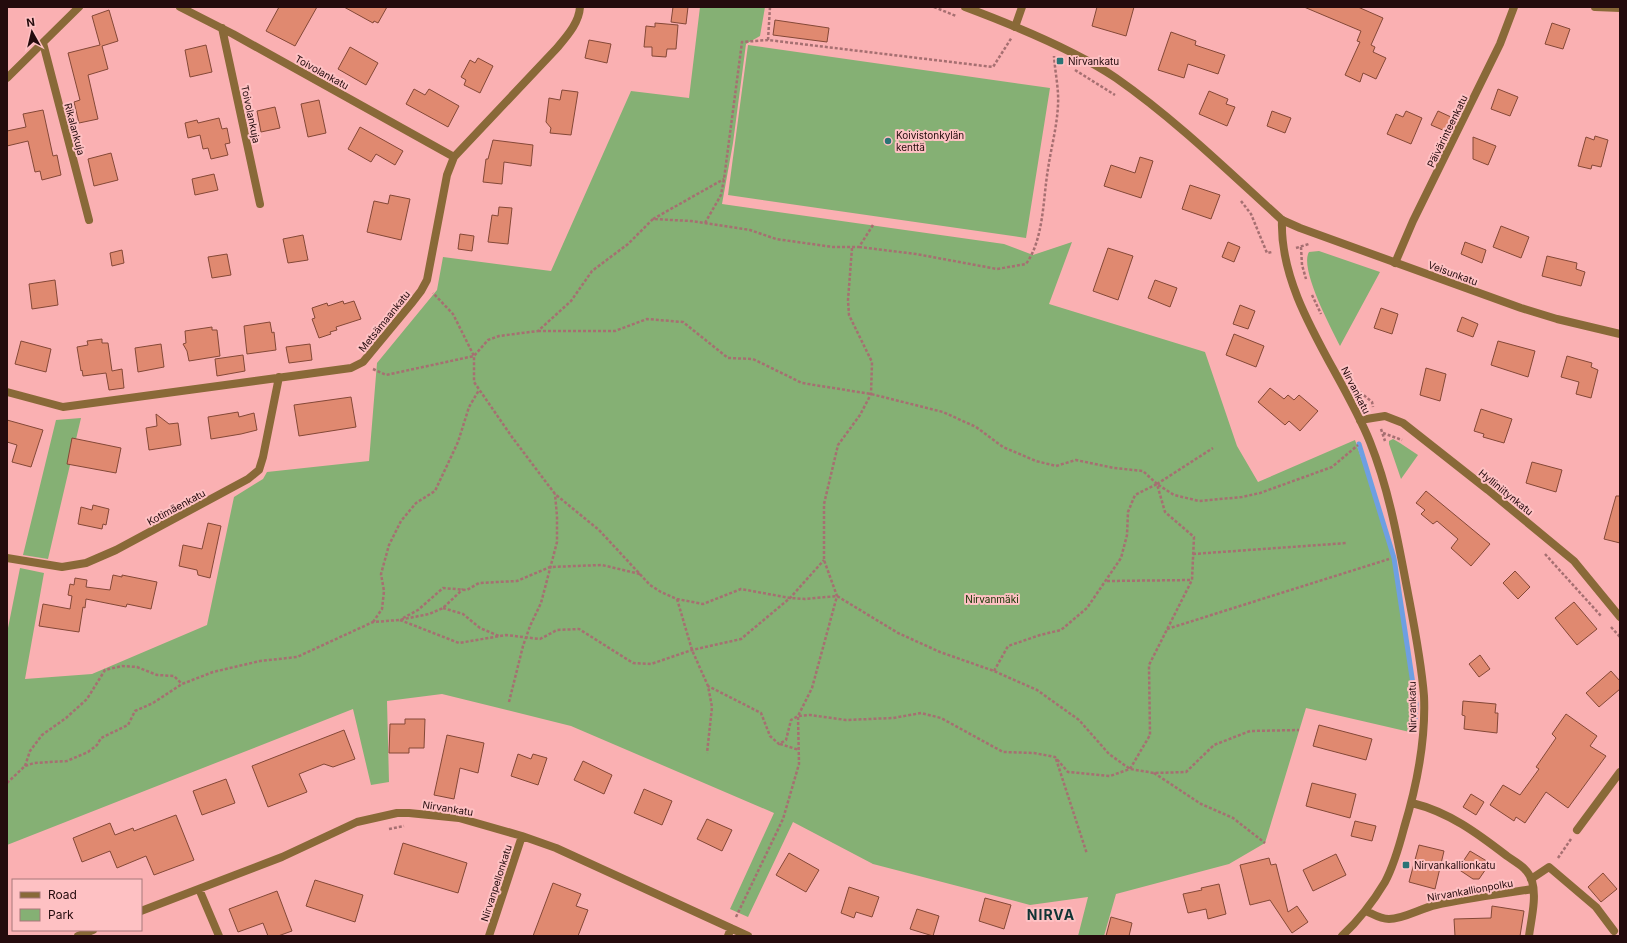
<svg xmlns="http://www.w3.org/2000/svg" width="1627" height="943" font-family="Inter,sans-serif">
  <rect width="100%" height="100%" fill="#fab0b2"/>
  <path fill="#85b074" d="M700,7H765L760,36L746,44L733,143L722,204L1004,244L1033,255L1072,242L1049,304L1205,352L1237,446L1258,482L1355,440L1391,544L1416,691L1414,733L1306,708L1265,843L1229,864L1116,894L1104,936H1078L1088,897L1030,905L873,864L793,822L748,917L730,909L774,813L571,726L442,694L387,701L389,782L371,785L353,709L7,845V633L20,568L44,573L25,679L92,674L207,625L234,497L263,479L267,472L369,461L377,363L437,290L443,257L551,271L631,91L689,98Z
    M748,45L1050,88L1026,238L728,195Z
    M1319,251L1380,272L1340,346C1331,328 1299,268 1309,252Z
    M81,418L48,559L23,555L56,420Z
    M1393,439L1400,443L1418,455L1401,479L1389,444V441Z"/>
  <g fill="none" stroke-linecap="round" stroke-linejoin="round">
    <path stroke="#6e9fe2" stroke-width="5" d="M1359,444L1394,558L1416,704L1415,719"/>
  </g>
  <path fill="#e08970" stroke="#844837" d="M279,7H317L295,46L266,31Z
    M344,7H387L378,23L374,21L373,23Z
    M673,7H688L686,24L671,22Z
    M1097,7H1134L1126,36L1092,26Z
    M1304,7H1358L1383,18L1371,45L1375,47L1373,52L1386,58L1376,79L1363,73L1360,82L1345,75L1360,42L1357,41L1361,31Z
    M109,10L118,41L102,46L108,69L88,75L98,119L79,123L74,102L80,100L68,53L100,45L92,16Z
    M775,20L829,28L827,42L773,35Z
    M655,23L678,25L676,49H667L666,57L652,56V47H644L646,26L655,27Z
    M1552,23L1570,29L1563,49L1545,44Z
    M1171,32L1196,41L1195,45L1225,55L1218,74L1188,64L1184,78L1158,70Z
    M589,40L611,44L607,63L585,58Z
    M206,45L212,72L190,77L185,50Z
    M350,47L378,63L366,85L338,69Z
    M478,58L493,66L480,93L464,85L466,80L461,77L470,60L475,63Z
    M414,89L425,95L429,89L459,106L448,127L406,104Z
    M1498,89L1518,97L1510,116L1491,109Z
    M562,90L578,92L571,135L550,133L551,128L546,122L549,98L560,100Z
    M1209,91L1228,99L1226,104L1235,107L1227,126L1199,114Z
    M319,100L326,133L308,137L301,104Z
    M275,107L280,128L261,132L257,111Z
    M43,110L53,156L57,155L61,175L42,180L40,171L35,172L28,141L7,146V131L26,127L23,114Z
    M1272,111L1291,118L1285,133L1267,126Z
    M1406,111L1422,118L1411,144L1387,134L1396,114L1403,117Z
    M1438,111L1451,117L1445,131L1431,125Z
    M219,118L222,129L227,128L230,143L225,144L228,155L211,159L208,148L203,149L200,135L188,138L185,123L197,120L198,123Z
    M360,127L403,151L395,165L376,154L371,162L348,149Z
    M1595,136L1608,140L1601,167L1592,165L1591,169L1578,166L1586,137L1594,140Z
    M1473,137L1496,146L1488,165L1473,159Z
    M493,140L533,145L531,166L504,162L502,184L483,182L486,159H488Z
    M111,153L118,180L94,186L88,159Z
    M1140,157L1153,161L1141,198L1104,186L1111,165L1135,173Z
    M214,174L218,190L195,195L192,179Z
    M1190,185L1220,195L1211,219L1182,209Z
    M390,195L410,199L401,240L367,232L374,201L388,204Z
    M499,207L512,208L508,244L488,242L492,215L498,216Z
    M1501,226L1529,237L1521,258L1493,247Z
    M460,234L474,236L472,251L458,249Z
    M303,235L308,260L288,263L283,239Z
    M1228,242L1240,247L1234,262L1222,257Z
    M1465,242L1486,250L1482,263L1461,254Z
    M1108,248L1133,256L1118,300L1093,291Z
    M122,250L124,263L112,266L110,253Z
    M227,254L231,275L212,278L208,257Z
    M1547,256L1577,263L1576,269L1585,272L1581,286L1542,276Z
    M55,280L58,305L32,309L29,284Z
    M1155,280L1177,288L1170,307L1148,298Z
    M343,301L344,304L354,301L361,319L336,327L337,330L330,332L331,334L319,338L312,319L315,318L312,308L327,303L328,306Z
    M1240,305L1255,311L1248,329L1233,324Z
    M1381,308L1398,314L1392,334L1374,328Z
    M1462,317L1478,324L1473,337L1457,331Z
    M270,322L272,333L274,332L276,350L247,354L244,326Z
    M212,327V330H217L220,356L189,361L187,351L183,344L186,343L185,331Z
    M1234,334L1264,346L1256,367L1226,355Z
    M102,339V343H108L112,371L122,369L124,388L109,390L106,373L83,376L82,370L81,371L77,347L88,345L87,341Z
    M21,341L51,349L46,372L15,364Z
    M1498,341L1535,351L1528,377L1491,365Z
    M161,344L164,367L138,372L135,348Z
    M310,344L312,360L289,363L286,347Z
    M243,355L245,371L217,376L215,359Z
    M1567,356L1592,363L1591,367L1598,370L1591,398L1576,394L1579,382L1561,377Z
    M1426,368L1446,374L1440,401L1420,395Z
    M1270,388L1284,399L1288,395L1294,400L1299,395L1318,411L1300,431L1289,421L1285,425L1258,402Z
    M351,397L356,427L299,436L294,405Z
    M1481,409L1512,419L1504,443L1483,437L1484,434L1474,431Z
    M238,412L239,417L254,413L257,430L241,434L211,439L208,417Z
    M156,414L169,424L178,423L181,445L149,450L146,428L157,426Z
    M7,420L43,430L31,467L12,462L17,445L7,442Z
    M72,438L121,448L116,473L67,464Z
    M1532,462L1562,470L1556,492L1526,483Z
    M1426,491L1490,544L1471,566L1451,548L1458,539L1437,521L1433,524L1421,514L1425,510L1416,503Z
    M1616,496H1620V543L1604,539Z
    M93,505L109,509L106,525L103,524L102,529L78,524L81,507L92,510Z
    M208,523L221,526L210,578L198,575L197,570L179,566L183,545L202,549Z
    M1515,571L1530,587L1518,599L1503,583Z
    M113,575L122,577V575L157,582L151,609L127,604L126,607L86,599L85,608L83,607L79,632L39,626L43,604L70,609L72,596L68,595L70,584L74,585L75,578L87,580L86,587L110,590Z
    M1574,602L1597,629L1577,645L1555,618Z
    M1480,655L1490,669L1479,677L1469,664Z
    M1611,671L1620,681V689L1599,707L1586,693Z
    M1463,701L1496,704L1495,713H1498L1497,733L1464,729L1465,716L1462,715Z
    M1566,714L1597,736L1590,746L1606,756L1568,808L1546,792L1525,823L1516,817L1514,821L1490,805L1503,785L1520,795L1539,769L1536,767L1556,738L1552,734Z
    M405,719H425L424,748H409V753H389L390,724H405Z
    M1319,725L1372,739L1366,760L1313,746Z
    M344,730L355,759L333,767L324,764L299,774L307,792L268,807L252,766Z
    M447,735L484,743L478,773L460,768L454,799L434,795Z
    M518,754L531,759L533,754L547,758L538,785L511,776Z
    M583,761L612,775L604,794L574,780Z
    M226,779L235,803L202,815L193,791Z
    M1312,783L1356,794L1350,818L1306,806Z
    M644,789L672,801L662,825L634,813Z
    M1471,794L1484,802L1476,815L1463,807Z
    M176,815L194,860L154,875L146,856L117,868L110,851L82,862L73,838L110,823L115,835L133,828L134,831Z
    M707,819L732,830L722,851L697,839Z
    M1355,821L1376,826L1372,841L1351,836Z
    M403,843L467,863L458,893L394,874Z
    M1419,845L1444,851L1435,889L1409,882Z
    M1470,851L1490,863L1479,879H1473L1458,869Z
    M789,853L819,870L806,892L776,875Z
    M1336,854L1346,875L1313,891L1303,870Z
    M1269,858L1271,865L1276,864L1288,912L1297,906L1308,922L1292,933L1270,900L1250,905L1240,865Z
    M1603,873L1617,889L1601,902L1588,887Z
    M315,880L363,895L355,922L306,906Z
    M553,883L581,894L576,906L588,910L578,936H533Z
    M1219,884L1226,914L1208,919L1206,909L1188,913L1183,894L1202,890L1201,888Z
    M849,887L879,897L872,917L856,912L854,918L841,913Z
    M277,891L292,931L278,936H268L263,923L238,932L229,909Z
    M985,898L1011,905L1004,929L979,921Z
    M1492,906L1524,911L1520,936H1455L1454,919L1491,918Z
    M917,909L939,916L933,936L910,929Z
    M1111,917L1132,923L1129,936H1106Z"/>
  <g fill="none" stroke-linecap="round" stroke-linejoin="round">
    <path stroke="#a66f71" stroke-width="2.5" stroke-dasharray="3 2" stroke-linecap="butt" d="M934,7L956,16
      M768,40L770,7
      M1075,70L1115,95
      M1241,201L1251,214L1267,253L1272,252
      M653,219L724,179
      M705,223L721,195L724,179L742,42L768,40L993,67L1012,37
      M873,225L859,247H833L776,239L750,230L691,221L653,219L628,244L592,271L571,301L538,331L499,336L488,340L474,356V382L512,437L555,494L599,530L650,585L661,592L677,599L703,604L741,589L790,598L805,599L837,596L898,633L940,652L994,671L1037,690L1079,720L1109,754L1130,769L1154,773L1186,772L1214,745L1250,731L1299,730
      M859,247L916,254L997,269L1026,264C1044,239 1043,198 1048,169C1051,148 1057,127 1058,105C1059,89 1055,72 1054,56
      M1301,247L1302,265L1306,279
      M1296,248L1309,244
      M1312,295L1321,314
      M538,331H615L647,319L683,322L728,358L753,359L802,383L871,394L943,412L976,427L1003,447L1036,461L1056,466L1076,460L1114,468L1143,471L1157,484L1165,512L1194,537L1192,580L1149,665L1150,735L1130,769L1110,776L1068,772L1055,757L1034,753L1003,752L941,718L921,713L893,718L846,720L810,715L798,716L791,720L786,740L779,744L770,736L761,713L708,686
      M373,369L386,375L474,356L453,314L433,293
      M1360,392L1372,402L1373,407
      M1381,429L1385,441
      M1383,433L1402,440
      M1157,484L1213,448
      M1193,554L1347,543
      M1545,554L1602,617
      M1107,581L1192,580
      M677,599L692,650L708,686L712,707L707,753
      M443,608L463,614L480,628L499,636
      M403,618L418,610L443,588L467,590L479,583L517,581L550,567L602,565L640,574
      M400,620L459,643L506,635L540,639L557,630L579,629L633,663L651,664L692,650L741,639L790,598L824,560
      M373,622L382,609L384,591L381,574L389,545L401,521L416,503L435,491L458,442L469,407L479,390
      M1611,627L1620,637
      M1167,629L1389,559
      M994,671L1008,646L1040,635L1061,630L1087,608L1121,558L1127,535L1128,512L1135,495L1157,484L1174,495L1199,501L1242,497L1260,493L1332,467L1358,445
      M509,702L523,646L530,626L541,603L557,542V516L555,494
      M780,744L799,750
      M1056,759L1087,854
      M25,766L30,751L42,735L66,718L87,699L105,670L122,666L137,667L157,675L174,676L182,684
      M1154,773L1201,804L1233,818L1265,843
      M7,783L25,766L34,763L67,761L88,752L97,745L101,738L128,725L135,711L153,703L182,684L213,672L260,661L297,657L373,622L399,620L429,614L443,608L463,589
      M389,829L404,826
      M1558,858L1571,839
      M736,917L783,819L799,764L798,716L812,688L837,596L824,560V504L838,445L860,415L871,394L872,362L849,315L848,300L852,248"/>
    <path stroke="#896938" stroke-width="8" d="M1531,879L1549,867L1596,907L1614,931"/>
    <path stroke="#896938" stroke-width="8" d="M180,7L233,34L454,157
      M1595,7L1620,8
      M1015,27L1022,7
      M222,28L260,204
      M43,43L89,220
      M7,78L79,7
      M1282,220C1279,298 1342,372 1370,442C1388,487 1397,535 1406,583C1413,620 1421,658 1424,696C1426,741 1417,785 1404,828C1399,847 1394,865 1385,882C1373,902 1359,920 1342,936
      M1395,263L1413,221L1500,44L1514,7
      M7,392L63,407L351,368L363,362L411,304L421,291L427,280L447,175L454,157L557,48C567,36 579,23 580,7
      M7,558L62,567L86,563L116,550L248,479L259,470L263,457L279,377
      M1412,803C1449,812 1477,833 1507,856C1517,863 1528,868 1532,881C1537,897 1531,920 1529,936
      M1577,830L1620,772
      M199,889L219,936
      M141,911L282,857L357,822L397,813H409L459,818L522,836L556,848L748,936
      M1366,911C1373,914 1380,919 1389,919C1404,919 1421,908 1436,905C1468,898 1501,894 1533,889
      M78,936L93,930
      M489,936L522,836
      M728,936L731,928"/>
    <path stroke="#896938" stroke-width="8" d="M965,7C1013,25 1073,49 1116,78C1176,120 1228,171 1282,220L1300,228L1521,308L1557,319L1620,334
      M1360,420L1385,416L1403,423L1488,490L1574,561L1620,617"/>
  </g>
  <g fill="#2a7476" stroke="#fec1c3" stroke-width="1.5">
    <rect x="1056" y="57" width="8" height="8" rx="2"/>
    <circle cx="888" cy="141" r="4"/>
    <rect x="1402" y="861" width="8" height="8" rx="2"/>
  </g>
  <g text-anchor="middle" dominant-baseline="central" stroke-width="4" stroke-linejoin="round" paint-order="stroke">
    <g font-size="10" fill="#240b0d" stroke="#fec1c3" text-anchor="start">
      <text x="1068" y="61">Nirvankatu</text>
      <text x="896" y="135">Koivistonkylän<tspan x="896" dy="12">kenttä</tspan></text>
      <text x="1414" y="865">Nirvankallionkatu</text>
    </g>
    <g font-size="10" fill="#240b0d" stroke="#fec1c3">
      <text transform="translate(322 72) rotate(29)">Toivolankatu</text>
      <text transform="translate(251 114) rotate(78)">Toivolankuja</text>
      <text transform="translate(75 129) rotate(75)">Rikalankuja</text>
      <text transform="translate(1447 131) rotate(-64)">Päivärinteenkatu</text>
      <text transform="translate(1453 273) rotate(20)">Veisunkatu</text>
      <text transform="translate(384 321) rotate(-51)">Metsämaankatu</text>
      <text transform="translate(1356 390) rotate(63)">Nirvankatu</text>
      <text transform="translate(1506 492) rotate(39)">Hylliniitynkatu</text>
      <text transform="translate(176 507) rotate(-28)">Kotimäenkatu</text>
      <text transform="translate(1412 707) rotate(-91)">Nirvankatu</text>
      <text transform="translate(448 808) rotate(9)">Nirvankatu</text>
      <text transform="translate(496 883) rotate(-72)">Nirvanpellonkatu</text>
      <text transform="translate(1470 890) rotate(-10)">Nirvankallionpolku</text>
    </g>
    <g font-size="10" fill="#113200" stroke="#fec1c3">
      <text x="992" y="599">Nirvanmäki</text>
    </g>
    <g font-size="14" font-weight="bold" letter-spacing="1" fill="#113435" stroke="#fec1c3">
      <text x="1051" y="914">NIRVA</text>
    </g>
  </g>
  <rect width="1627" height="943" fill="none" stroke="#240b0d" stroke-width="16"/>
  <rect x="12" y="879" width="130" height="52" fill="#fec1c3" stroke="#a7787a"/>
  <rect x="20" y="892" width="20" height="6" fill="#896938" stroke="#a7787a"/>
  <text x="48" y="899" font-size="12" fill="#240b0d">Road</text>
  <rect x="20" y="909" width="20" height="12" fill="#85b074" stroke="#a7787a"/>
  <text x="48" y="919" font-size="12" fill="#240b0d">Park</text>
  <g transform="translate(32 32) rotate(352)" stroke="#fec1c3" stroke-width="3" paint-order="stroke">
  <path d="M0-3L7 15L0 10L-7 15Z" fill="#240b0d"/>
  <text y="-6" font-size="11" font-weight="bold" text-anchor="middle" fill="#240b0d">N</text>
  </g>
</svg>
